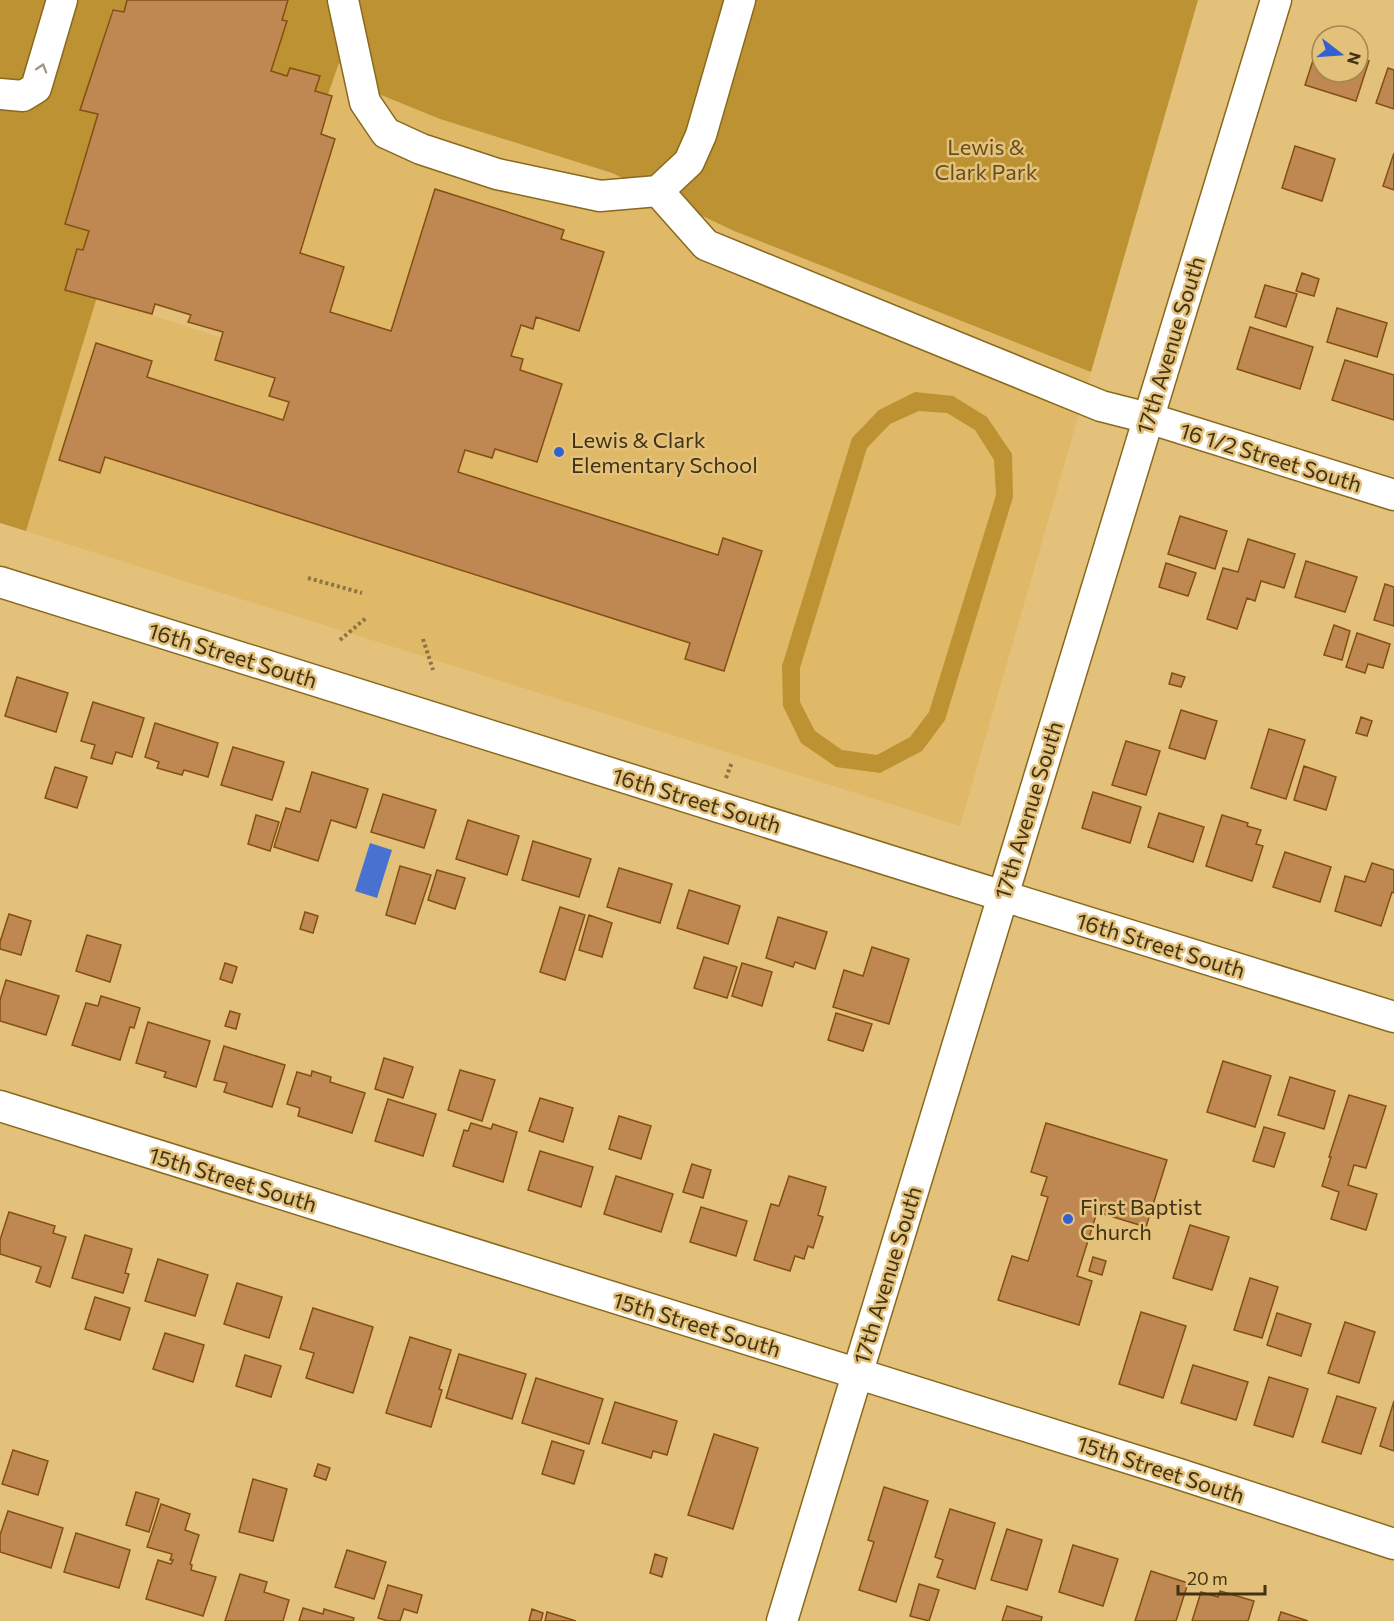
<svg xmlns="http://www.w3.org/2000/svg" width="1394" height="1621" font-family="Commissioner,sans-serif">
  <rect width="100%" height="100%" fill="#e4c17a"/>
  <path fill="#dfb968" d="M339,63L359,86L440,119L612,173L734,231L1091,372L960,826L26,531L97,297L250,347Z"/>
  <path fill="#bc9233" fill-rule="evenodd" d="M0,0H127L124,12L112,10L81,109L98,114L65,223L89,231L83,250L77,249L66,290L97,297L26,531L0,523Z
    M288,0H1198L1091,372L734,231L612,173L440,119L359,86L339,63L328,95L315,91L319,76L290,68L287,76L271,71L287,22L282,20Z
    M915,392L953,396L987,417L1012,454L1013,497L945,720L922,751L880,773L836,767L801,743L783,706L782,666L852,438L879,410ZM919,411L947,413L975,430L994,460L996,495L929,712L910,737L877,755L842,750L815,731L800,702V668L867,448L890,424Z"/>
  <path fill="#4972d0" d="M370,843L392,850L377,898L355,891Z"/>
  <path fill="#bf8751" stroke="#834f13" stroke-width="1.5" d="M127,0H288L282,20L287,21L271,71L287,76L290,68L320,76L315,91L332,96L321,134L335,139L300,253L344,267L330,312L391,331L435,189L564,230L561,239L604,252L579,331L536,317L533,329L521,325L511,356L523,359L520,370L562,384L537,462L495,449L492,458L465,450L458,472L718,555L723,538L762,551L724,671L685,659L690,643L105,457L100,473L59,460L96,343L152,361L147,377L283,420L289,402L269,396L275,378L215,360L223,332L188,322L191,315L155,304L152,314L65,290L77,249L83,250L89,231L65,224L98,114L80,110L113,10L124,12Z
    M1318,45L1322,46V72H1358V57L1369,61L1356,101L1305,85Z
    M1388,68L1394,70V109L1376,103Z
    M1295,146L1335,159L1322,201L1282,188Z
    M1394,153V190L1383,186Z
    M1302,273L1319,279L1314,296L1296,291Z
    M1265,285L1297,294L1286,327L1255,317Z
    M1337,308L1387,323L1377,357L1327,342Z
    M1250,327L1313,347L1300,389L1237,369Z
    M1345,360L1394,375V420L1332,400Z
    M1180,516L1227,531L1215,569L1168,554Z
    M1248,539L1295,554L1284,588L1261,581L1255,601L1247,598L1237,629L1207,619L1223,568L1238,572Z
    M1306,561L1357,577L1345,612L1295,597Z
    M1166,563L1196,573L1188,596L1159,587Z
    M1385,584L1394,587V626L1374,620Z
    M1334,625L1350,631L1342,660L1324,655Z
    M1357,633L1390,644L1383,668L1368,664L1365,673L1346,667Z
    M1172,673L1185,677L1181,687L1169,684Z
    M17,677L68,693L56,732L5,716Z
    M93,702L144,718L132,757L116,752L112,764L91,758L95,745L81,741Z
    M1181,710L1217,721L1205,759L1169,748Z
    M1361,717L1372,721L1367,736L1356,733Z
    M155,723L218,743L208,777L184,770L182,775L157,768L159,762L145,757Z
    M1269,729L1305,740L1286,799L1251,788Z
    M1126,741L1160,751L1146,795L1112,785Z
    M233,747L284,762L272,800L221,785Z
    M1304,766L1336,777L1326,810L1294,800Z
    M55,767L87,777L77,808L45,798Z
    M312,772L368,789L356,828L331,820L318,861L274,847L286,808L300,812Z
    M1093,792L1141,807L1130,843L1082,828Z
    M383,794L436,810L424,848L371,832Z
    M1159,813L1204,827L1193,862L1148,847Z
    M256,815L279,822L270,851L248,844Z
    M1222,815L1248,823L1247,826L1261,830L1256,844L1263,846L1252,881L1206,866Z
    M468,820L519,836L507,875L456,859Z
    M533,841L591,859L579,897L522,880Z
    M1285,852L1331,867L1320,902L1273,887Z
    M1372,863L1394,870V893L1392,892L1381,926L1335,911L1345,876L1365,882Z
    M400,866L431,875L415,924L386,915Z
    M619,868L672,884L660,923L607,907Z
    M437,870L465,878L455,909L428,900Z
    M689,890L740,906L728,944L677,928Z
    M560,907L585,915L565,980L540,972Z
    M305,912L318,916L313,933L300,929Z
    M9,914L31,921L21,955L0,949V942Z
    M589,915L612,923L602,957L579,950Z
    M778,917L827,932L815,969L795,962L793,967L766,958Z
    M87,935L121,945L110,982L76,971Z
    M872,947L909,959L889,1024L833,1007L844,970L863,976Z
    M704,957L737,967L727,998L694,988Z
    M225,963L237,967L232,983L220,979Z
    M742,963L772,972L762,1006L732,996Z
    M6,980L59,996L46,1035L0,1021V1000Z
    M101,996L140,1008L134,1028L130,1027L120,1060L72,1045L86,1003L98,1006Z
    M230,1011L240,1014L236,1029L225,1026Z
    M836,1013L872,1024L863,1051L828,1040Z
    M148,1022L210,1041L196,1087L164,1077L166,1072L136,1063Z
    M224,1046L285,1065L272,1107L224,1092L227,1083L214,1080Z
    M384,1058L413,1067L403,1098L375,1089Z
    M1223,1061L1271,1076L1255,1127L1207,1112Z
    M460,1070L495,1080L482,1121L448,1110Z
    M312,1071L331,1077L330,1082L365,1093L352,1133L298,1116L300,1108L287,1104L297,1072L311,1076Z
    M1290,1077L1335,1091L1324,1129L1278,1115Z
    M1349,1095L1386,1106L1366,1168L1354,1165L1348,1185L1377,1194L1366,1230L1331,1219L1339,1192L1322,1186L1331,1157H1329Z
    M540,1098L573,1108L563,1142L529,1131Z
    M388,1099L436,1114L423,1156L375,1141Z
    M619,1116L651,1126L641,1159L609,1149Z
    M471,1123L491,1129L493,1124L517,1132L503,1182L453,1166L464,1130L468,1131Z
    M1046,1123L1167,1160L1146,1227L1097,1212L1077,1276L1092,1281L1079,1325L998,1300L1012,1256L1028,1261L1048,1197L1041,1195L1047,1177L1031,1172Z
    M1264,1127L1285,1133L1274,1167L1253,1161Z
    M540,1151L593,1167L581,1207L528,1190Z
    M692,1164L711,1170L703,1198L683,1192Z
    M616,1176L673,1194L661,1232L604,1214Z
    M789,1176L826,1187L818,1215L823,1217L813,1248L808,1246L804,1259L795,1256L790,1271L754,1260L771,1204L779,1206Z
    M701,1207L747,1221L736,1256L690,1242Z
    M9,1212L55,1226L53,1233L66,1237L50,1287L36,1282L41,1267L0,1254V1240Z
    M1190,1225L1229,1237L1212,1290L1173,1278Z
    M85,1235L132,1249L125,1273L129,1274L123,1293L72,1278Z
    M1093,1257L1106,1261L1102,1275L1089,1271Z
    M158,1259L208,1275L195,1316L145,1301Z
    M1250,1278L1278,1287L1262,1338L1234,1330Z
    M237,1283L282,1297L269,1338L224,1324Z
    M95,1297L130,1308L120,1340L85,1329Z
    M313,1308L373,1327L353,1393L306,1378L314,1353L300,1349Z
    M1141,1312L1186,1326L1163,1398L1119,1384Z
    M1277,1313L1311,1324L1301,1356L1267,1345Z
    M1345,1322L1375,1332L1359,1383L1328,1373Z
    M165,1333L204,1345L193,1382L153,1369Z
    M410,1337L451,1350L439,1389L442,1390L431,1427L386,1413Z
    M459,1354L526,1374L512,1419L446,1398Z
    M245,1355L281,1366L271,1397L236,1386Z
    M1193,1365L1248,1382L1236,1420L1181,1403Z
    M1269,1377L1308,1389L1293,1437L1254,1425Z
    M536,1378L603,1399L589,1444L522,1423Z
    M1337,1396L1376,1408L1361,1454L1322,1442Z
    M1394,1401V1451L1380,1446Z
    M615,1402L677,1421L667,1455L653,1451L651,1458L602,1443Z
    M714,1434L758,1448L733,1529L688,1515Z
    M552,1441L584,1451L574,1484L542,1474Z
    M13,1450L48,1461L38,1495L2,1484Z
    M318,1464L330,1468L326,1480L314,1476Z
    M253,1479L287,1489L273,1541L239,1532Z
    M884,1487L928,1501L896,1602L859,1590L874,1542L868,1540Z
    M136,1492L159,1499L149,1532L126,1525Z
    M161,1504L190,1514L185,1530L199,1535L190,1564L192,1565L191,1570L216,1577L203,1616L146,1599L158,1560L171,1564L173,1560H170L172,1554L147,1547Z
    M950,1509L995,1523L975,1589L937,1577L943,1560L935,1557Z
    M8,1511L63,1528L51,1568L0,1552V1535Z
    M1007,1529L1042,1540L1027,1590L991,1580Z
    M76,1533L130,1550L119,1588L64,1572Z
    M1073,1545L1118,1559L1103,1606L1059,1592Z
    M347,1550L386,1562L374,1599L335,1587Z
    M655,1554L667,1558L662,1577L650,1573Z
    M1151,1571L1188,1583L1176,1621H1135Z
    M240,1574L267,1582L264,1592L289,1600L283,1621H225Z
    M919,1584L939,1590L929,1621L910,1616Z
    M388,1585L422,1595L417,1613L404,1609L400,1621H388L378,1618Z
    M1220,1591L1254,1601L1248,1621H1192L1201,1592L1218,1597Z
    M1007,1606L1042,1617L1041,1621H1002Z
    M303,1608L323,1614L324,1609L354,1618L353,1621H299Z
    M532,1609L543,1613L541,1621H529Z
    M547,1612L576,1621H545Z
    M1281,1612L1308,1621H1278Z"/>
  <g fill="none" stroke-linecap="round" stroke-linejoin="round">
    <defs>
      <path id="minor" d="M343,0L365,102L386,133L421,149L497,174L600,196L658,191L689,162L701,135L740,0
        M0,94L23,96L36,88L62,0
        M658,191L706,245L1101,406L1148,418L1394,495
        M0,582L958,882L1394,1017
        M0,1106L1176,1473L1394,1544
        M782,1621L1276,0"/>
    </defs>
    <use href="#minor" stroke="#89691d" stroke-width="33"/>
    <path stroke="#8c7443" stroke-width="4" stroke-dasharray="3 3" stroke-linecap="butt" d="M308,578L362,593
      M423,639L433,670
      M340,640L366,618
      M726,778L732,762"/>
    <use href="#minor" stroke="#fff" stroke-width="30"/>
  </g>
  <defs><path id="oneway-chevron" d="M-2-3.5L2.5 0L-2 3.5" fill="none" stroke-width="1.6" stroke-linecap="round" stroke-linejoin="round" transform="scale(1.5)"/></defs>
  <use stroke="#a0998a" href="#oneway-chevron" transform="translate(42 68) rotate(-73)"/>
  <g fill="#3361d1" stroke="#e4c17a" stroke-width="2">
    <circle cx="559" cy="452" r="6"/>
    <circle cx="1068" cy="1219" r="6"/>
  </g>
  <g text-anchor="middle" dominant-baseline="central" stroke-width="5" stroke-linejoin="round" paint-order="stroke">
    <g font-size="22" fill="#664f1e" stroke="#e4c17a">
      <text x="986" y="146">Lewis &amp;<tspan x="986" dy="25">Clark Park</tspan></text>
    </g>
    <g font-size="22" fill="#413315" stroke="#e4c17a">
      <text transform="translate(1170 345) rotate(-73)">17th Avenue South</text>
      <text transform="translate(1271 457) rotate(17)">16 1/2 Street South</text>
      <text transform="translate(233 655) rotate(17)">16th Street South</text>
      <text transform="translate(697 800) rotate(17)">16th Street South</text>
      <text transform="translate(1028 810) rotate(-73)">17th Avenue South</text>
      <text transform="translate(1161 945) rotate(17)">16th Street South</text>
      <text transform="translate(233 1179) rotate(17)">15th Street South</text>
      <text transform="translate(887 1275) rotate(-73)">17th Avenue South</text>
      <text transform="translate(697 1324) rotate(17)">15th Street South</text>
      <text transform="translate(1161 1469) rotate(18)">15th Street South</text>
    </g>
    <g font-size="22" fill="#413315" stroke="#e4c17a" text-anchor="start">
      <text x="571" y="439">Lewis &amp; Clark<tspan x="571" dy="25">Elementary School</tspan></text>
      <text x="1080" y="1206">First Baptist<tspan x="1080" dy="25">Church</tspan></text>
    </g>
  </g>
  <g transform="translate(1340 54) rotate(107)"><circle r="28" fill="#e4c17a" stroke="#a38852" stroke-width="1.5"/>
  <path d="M0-4.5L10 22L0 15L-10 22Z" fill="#3361d1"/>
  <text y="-9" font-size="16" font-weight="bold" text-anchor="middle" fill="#413315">N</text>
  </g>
  <path d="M1178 1585v9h87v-9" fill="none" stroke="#413315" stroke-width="3"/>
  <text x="1187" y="1585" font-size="18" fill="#413315" stroke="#e4c17a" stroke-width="4.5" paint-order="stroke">20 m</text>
</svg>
